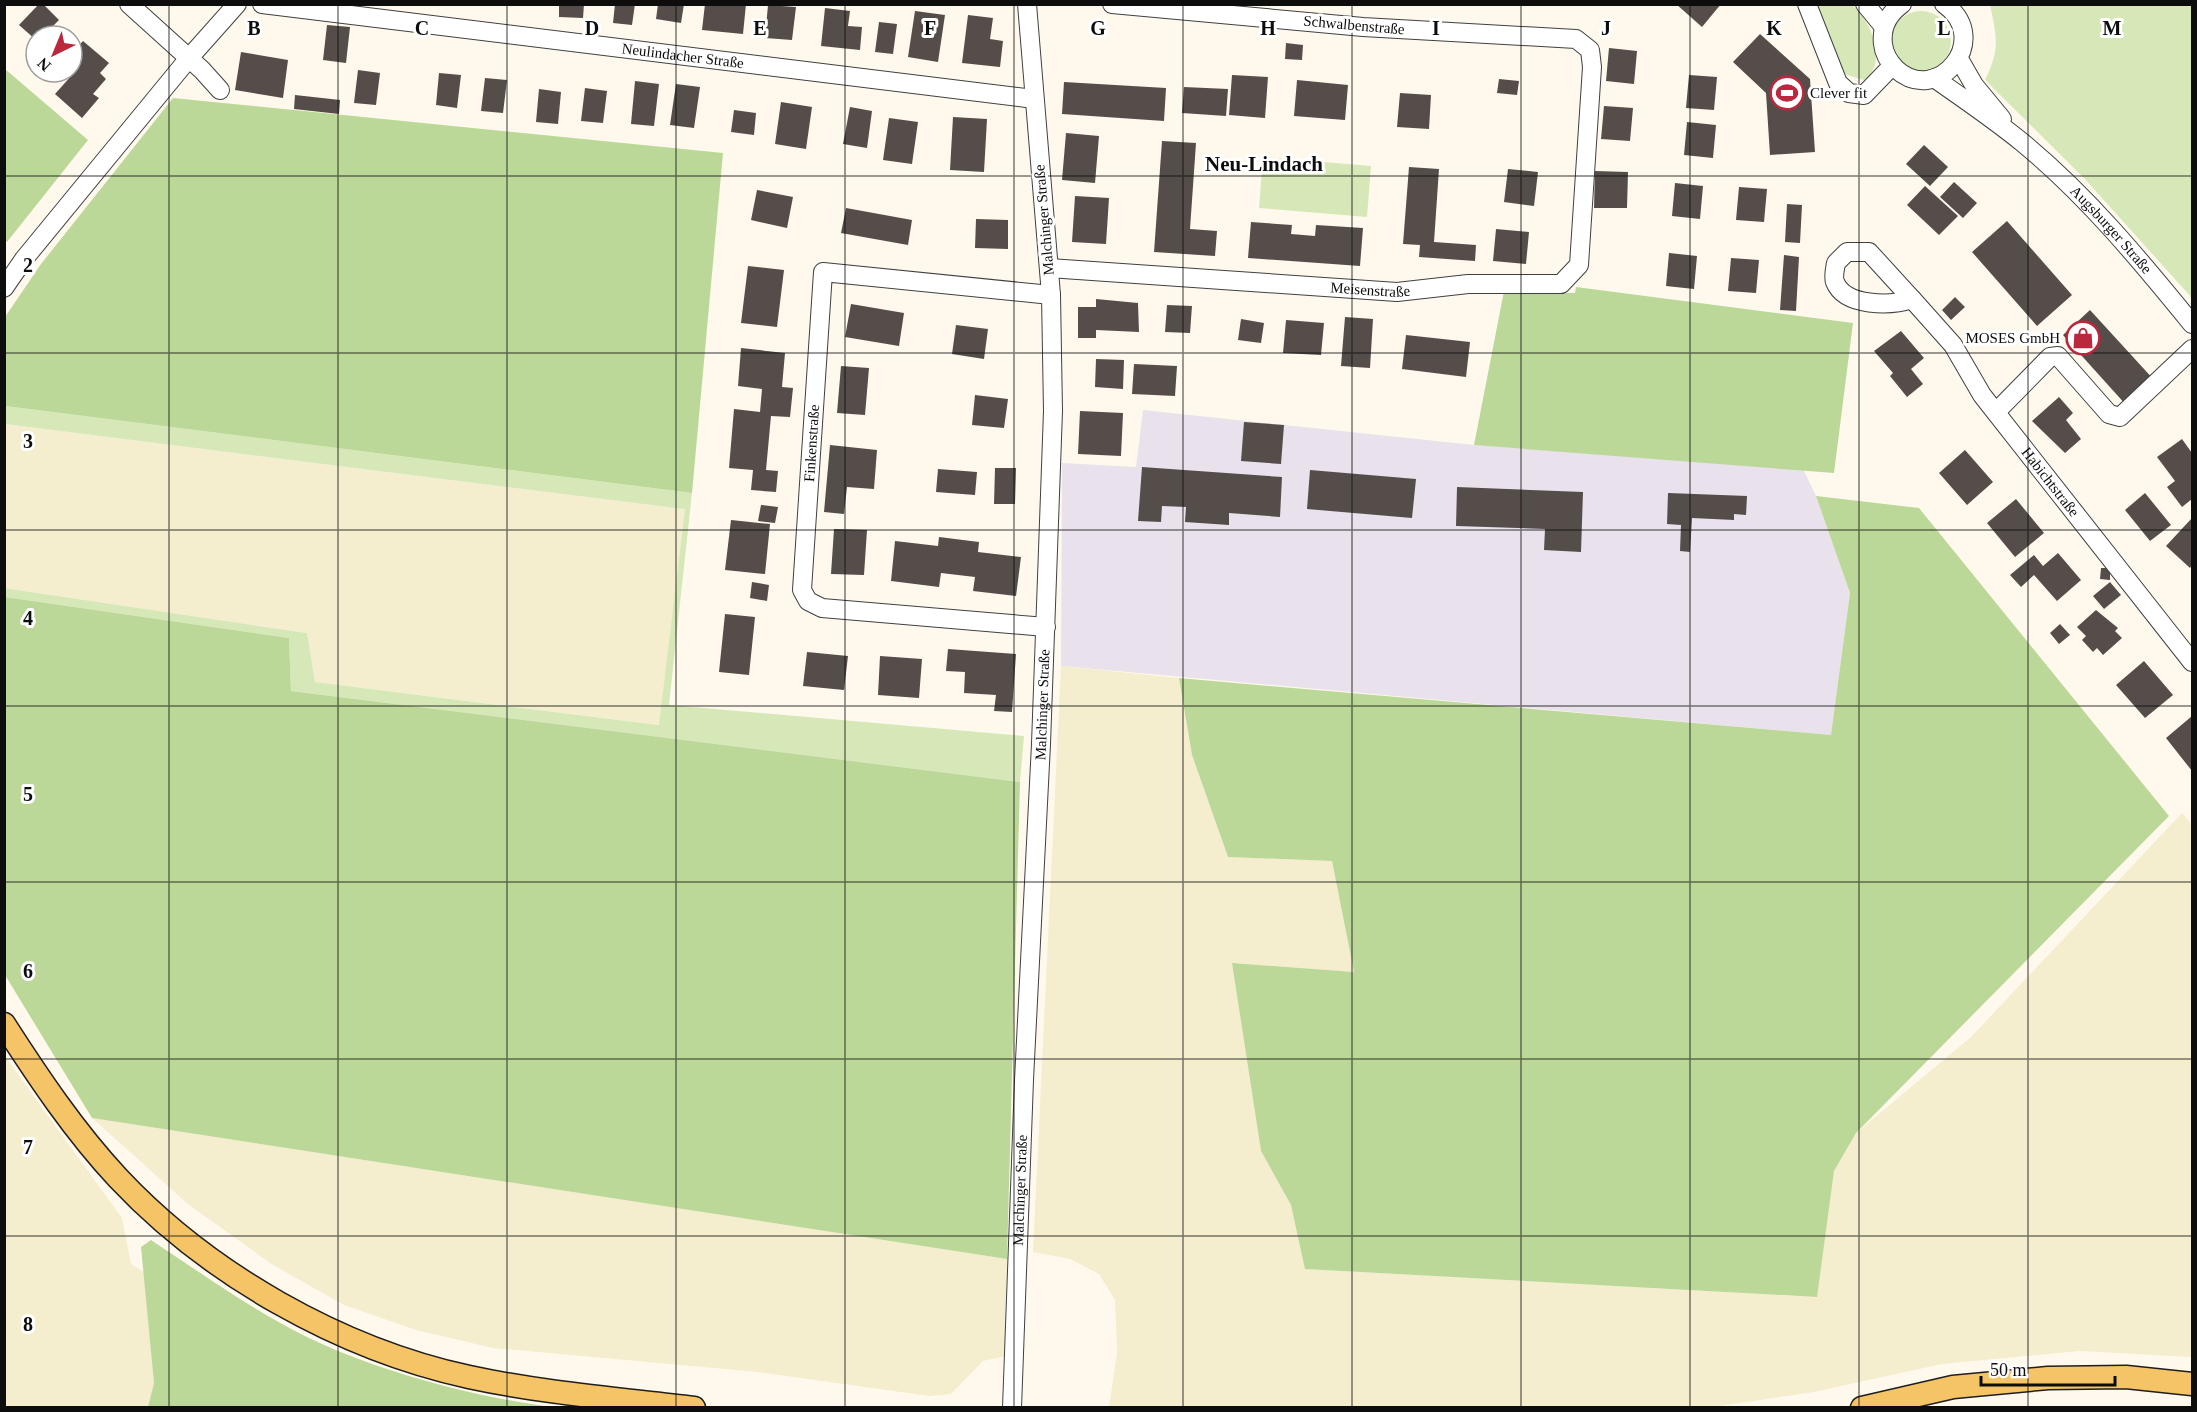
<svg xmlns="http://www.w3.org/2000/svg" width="2197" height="1412" font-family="'Times New Roman',serif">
  <rect width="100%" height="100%" fill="#fff9ed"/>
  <path fill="#e9e1ec" d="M1143,410L1474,445L1803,469L1816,496L1850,593L1831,735L1061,666L1062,463L1136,467Z"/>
  <path fill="#f4edce" d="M4,424L685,508L660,725L315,682L307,633L5,588Z
    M1061,666L1179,678L1192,755L1228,857L1332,861L1354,972L1232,963L1261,1151L1291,1205L1306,1269L1816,1297L1834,1171L1856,1133L1971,1037L2182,813L2192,825V1357L2080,1351L1942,1364L1814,1392L1712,1407H1109L1117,1353L1115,1300L1099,1274L1070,1259L1033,1252Z
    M4,1055L122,1218L131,1264L144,1272L154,1383L148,1407H5Z
    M92,1118L1007,1259L1006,1356L983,1361L951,1394L929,1396L758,1372L493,1348L416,1330L344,1305L273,1265L189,1205Z"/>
  <path fill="#d6e8b8" d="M1812,5H1852C1871,21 1889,62 1864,80L1847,75L1838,68Z
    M1990,5H2192V298L2083,177L1985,80C2000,50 1997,37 1990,5Z
    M1891 41a30 30 0 1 1 60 0a30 30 0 1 1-60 0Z
    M1263,157L1371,166L1367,217L1259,208Z
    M5,406L692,493L669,705L1024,736L1020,782L291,691L289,638L5,597L4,588L307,633L315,682L659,725L685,509L5,424Z"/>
  <path fill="#bbd898" d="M5,69L88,140L7,242L4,241Z
    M173,98L723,153L692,493L5,406V317L41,264Z
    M1576,287L1853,323L1834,473L1474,445L1504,291L1575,293Z
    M1816,496L1919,508L2169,816L1856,1133L1834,1171L1817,1297L1305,1269L1291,1205L1261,1151L1232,963L1354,972L1332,861L1228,857L1192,755L1179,678L1831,735L1850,593Z
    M5,597L289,638L291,691L1020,782L1007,1259L92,1118L5,975Z
    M151,1240C209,1278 267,1321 331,1348C397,1376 481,1398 552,1407H148L154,1383L141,1247Z"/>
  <path fill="#554d4a" d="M39,4H43L59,20L43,36H36V40L19,25Z
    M559,4H584L583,18L559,17Z
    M615,4H635L632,25L613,23Z
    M658,4H684L681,23L656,19Z
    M705,4H746L743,34L702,30Z
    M1676,4H1721L1702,27Z
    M768,5L796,7L792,40L765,38Z
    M825,8L850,11L848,26L862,27L860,50L821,46Z
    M915,11L945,15L938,62L908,57Z
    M968,15L993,18L990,39L1003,41L1000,67L962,63Z
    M879,22L897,24L893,54L875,52Z
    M327,25L350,27L346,63L323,60Z
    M1760,34L1810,79L1815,152L1770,155L1766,93L1733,62Z
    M83,41L109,63L100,73L106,79L93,94L99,98L82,118L55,94L72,75L69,72H72V53Z
    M1286,43L1303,45L1302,60L1285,59Z
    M1609,48L1637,51L1634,84L1606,81Z
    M241,52L288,60L283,98L235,90Z
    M358,70L380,73L376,105L354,103Z
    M439,73L461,75L457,108L436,105Z
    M1232,75L1268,77L1265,118L1229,115Z
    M1689,75L1717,77L1714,110L1686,108Z
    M485,78L507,80L503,113L481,111Z
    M1499,79L1519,81L1517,95L1497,93Z
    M1297,80L1348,85L1345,120L1294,116Z
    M635,81L659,84L654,126L631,124Z
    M1064,82L1166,88L1164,121L1062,114Z
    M676,84L700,87L694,128L670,125Z
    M1184,87L1228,89L1226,116L1182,113Z
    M585,88L607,91L603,123L581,121Z
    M539,89L561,92L558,124L536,122Z
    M1400,93L1431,95L1429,129L1397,127Z
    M295,95L340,100L339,114L294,109Z
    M781,102L812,107L806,149L775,144Z
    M1604,106L1633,108L1630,141L1601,139Z
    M850,107L872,111L867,148L843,144Z
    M734,110L756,113L754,135L731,132Z
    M953,117L987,119L984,172L950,170Z
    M889,118L918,122L912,164L883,160Z
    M1687,122L1716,125L1713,158L1684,155Z
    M1066,133L1099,136L1095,183L1062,180Z
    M1162,141L1196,143L1190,229L1217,231L1215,256L1154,252Z
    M1924,145L1948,167L1930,186L1906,164Z
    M1409,167L1439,169L1434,242L1476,245L1475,261L1419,257L1420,245L1403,244Z
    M1508,169L1538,172L1534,206L1504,202Z
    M1595,171L1628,172L1627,208H1594Z
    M1954,182L1977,203L1963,218L1940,197Z
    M1675,183L1703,186L1700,219L1672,216Z
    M1925,186L1958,216L1939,235L1907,205Z
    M1739,187L1767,189L1764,222L1736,220Z
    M757,190L793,197L787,228L751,220Z
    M1075,196L1109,198L1106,244L1072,242Z
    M1787,204L1802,205L1800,243L1785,242Z
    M846,208L912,220L908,245L841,233Z
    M976,219L1008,220V249L975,248Z
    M2007,221L2072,295L2037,326L1972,252Z
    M1251,222L1292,225L1291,234L1315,236L1316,225L1363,228L1360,266L1248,258Z
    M1496,229L1529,232L1526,264L1493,261Z
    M1669,253L1697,256L1694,289L1666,286Z
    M1784,255L1799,257L1796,311L1780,310Z
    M1731,258L1759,260L1756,293L1728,291Z
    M748,266L784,270L777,327L741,323Z
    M1955,297L1965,307L1951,320L1942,310Z
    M1096,299L1138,303L1139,332L1096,330V338H1078V307H1096Z
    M851,304L904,313L899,346L845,337Z
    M1167,305L1192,306L1190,333L1165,332Z
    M2090,310L2155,381L2127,406L2063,335Z
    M1345,317L1373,319L1370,368L1341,366Z
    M1241,319L1264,323L1261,343L1238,340Z
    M1286,320L1324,323L1321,355L1283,353Z
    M956,325L988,329L984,359L952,354Z
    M1901,331L1924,358L1911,369L1923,384L1907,397L1890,376L1893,373L1874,351Z
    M1406,335L1470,342L1466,377L1402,369Z
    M741,348L785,353L782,387L793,388L790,417L771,416L766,470L778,471L776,492L751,490L753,470L729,468L734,409L760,412L762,389L738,386Z
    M1096,359L1124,360L1123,389L1095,387Z
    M1134,364L1177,366L1175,396L1132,394Z
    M841,366L869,368L865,415L837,413Z
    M975,395L1008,399L1004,428L972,425Z
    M2059,397L2073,413L2066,420L2081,439L2065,453L2032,421Z
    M1080,411L1123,413L1121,456L1078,454Z
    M1244,422L1284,425L1281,464L1241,461Z
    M2182,439L2192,453V499L2182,507L2167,487L2175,481L2157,457Z
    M830,445L877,450L874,489L847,487L844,514L824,512Z
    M1965,450L1993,482L1967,505L1939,473Z
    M1142,467L1282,477L1280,517L1229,513V525L1185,522L1186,507L1162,506L1161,522L1138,521Z
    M995,468H1016L1015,504H994Z
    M938,469L977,472L975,495L936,492Z
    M1310,470L1416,479L1412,518L1307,509Z
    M1457,487L1583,492L1581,552L1544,550L1545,529L1456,526Z
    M1668,493L1747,496L1746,515L1734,514V520L1692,518L1690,552L1680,551L1681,525L1667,524Z
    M2145,493L2171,525L2150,541L2125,510Z
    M2016,499L2044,533L2015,557L1987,523Z
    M761,505L778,507L775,523L758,521Z
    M2192,518V565L2190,568L2166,546Z
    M731,520L770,524L765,574L725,570Z
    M834,529L867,530L864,575L831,574Z
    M939,537L979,542L978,552L1021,557L1016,596L973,591L975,577L941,573L939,587L891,581L895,541L938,546Z
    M2058,553L2081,580L2057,601L2034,575L2021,587L2010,575L2034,555L2043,566Z
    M2101,568H2110V580L2100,579Z
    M752,582L769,585L767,601L750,598Z
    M2110,582L2121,595L2104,609L2093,596Z
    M2096,610L2118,628L2115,631L2122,638L2103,655L2097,648L2093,652L2082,640L2086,636L2077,627Z
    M725,614L755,617L749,675L719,672Z
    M2060,624L2070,635L2059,644L2050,633Z
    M948,649L1016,654L1012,712L994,711L996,695L964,693L965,672L946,671Z
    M807,652L848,656L844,690L803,686Z
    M880,656L922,659L919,698L878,695Z
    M2144,661L2173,695L2145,718L2116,685Z
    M2192,716V771L2166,738Z"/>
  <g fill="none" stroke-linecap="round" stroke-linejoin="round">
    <defs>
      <g id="minor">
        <path d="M129,4L202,70L220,90"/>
        <path id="s1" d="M262,4L1034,99"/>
        <path d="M1807,4L1838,83L1849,93L1864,95L1892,66"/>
        <path d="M1865,4L1884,27"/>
        <path d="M1902,4C1888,14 1881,28 1883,44C1884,54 1889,62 1896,69C1937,107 1994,39 1944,4"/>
        <path d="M1959,59L1974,85L2002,119"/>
        <path id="s2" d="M1934,78C1964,99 1995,120 2023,143C2087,196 2140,260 2192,324"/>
        <path d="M1847,252H1869L1912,299C1891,306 1845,307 1835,282C1833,277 1835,269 1836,263Z"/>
        <path id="s3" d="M1049,268L1397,292L1468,284H1561L1579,265L1592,67L1590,50L1576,39L1363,27L1112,4"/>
        <path d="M4,288L24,259L189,58L237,4"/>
        <path id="s4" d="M1912,299L1953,345L1982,395L2192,662"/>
        <path d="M1996,412L2050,357L2058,356L2109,414L2120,417L2192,349"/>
        <path id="s5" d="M1046,627L822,608L808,601L802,590L823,272L1051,295"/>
        <path id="s6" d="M1012,1408L1024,1080L1041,744L1053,411L1051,295L1027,4"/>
      </g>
      <path id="major" d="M4,1024C38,1077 75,1132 118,1178C208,1274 340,1349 469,1377C543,1393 619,1399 694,1408
        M1862,1408L1953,1387L2048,1378L2126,1377L2192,1384"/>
    </defs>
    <use href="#minor" stroke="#404040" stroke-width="20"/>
    <use href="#major" stroke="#1e1e1e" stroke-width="25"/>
    <use href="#minor" stroke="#fff" stroke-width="18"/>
    <use href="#major" stroke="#f5c467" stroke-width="22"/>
  </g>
  <path fill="none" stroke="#0d0d0d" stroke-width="1.5" stroke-opacity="0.55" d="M169,4V1408M338,4V1408M507,4V1408M676,4V1408M845,4V1408M1014,4V1408M1183,4V1408M1352,4V1408M1521,4V1408M1690,4V1408M1859,4V1408M2028,4V1408M4,176H2192M4,353H2192M4,530H2192M4,706H2192M4,882H2192M4,1059H2192M4,1236H2192"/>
  <defs>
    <symbol id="stadium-ring" viewBox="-11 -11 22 22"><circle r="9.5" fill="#fff" stroke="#ba283e" stroke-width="1.5"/><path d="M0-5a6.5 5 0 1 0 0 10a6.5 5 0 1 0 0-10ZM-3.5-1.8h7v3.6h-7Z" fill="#ba283e"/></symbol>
    <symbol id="shop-ring" viewBox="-11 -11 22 22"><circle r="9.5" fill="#fff" stroke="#ba283e" stroke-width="1.5"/><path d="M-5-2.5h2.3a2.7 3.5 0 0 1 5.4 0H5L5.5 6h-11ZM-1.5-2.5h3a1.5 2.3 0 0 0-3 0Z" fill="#ba283e"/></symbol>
  </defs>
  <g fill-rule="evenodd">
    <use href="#stadium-ring" x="1768" y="74" width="38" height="38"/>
    <use href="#shop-ring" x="2064" y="319" width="38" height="38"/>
  </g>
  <g text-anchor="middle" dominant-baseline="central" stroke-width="6" stroke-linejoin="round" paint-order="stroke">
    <g font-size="15" fill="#0d0d0d" stroke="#fff">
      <text transform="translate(1354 25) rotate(5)">Schwalbenstraße</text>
      <text stroke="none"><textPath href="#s1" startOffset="424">Neulindacher Straße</textPath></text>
      <text transform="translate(1044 220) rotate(-95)">Malchinger Straße</text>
      <text stroke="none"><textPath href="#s2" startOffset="234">Augsburger Straße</textPath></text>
      <text stroke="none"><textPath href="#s3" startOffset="322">Meisenstraße</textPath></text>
      <text stroke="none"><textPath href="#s5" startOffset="400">Finkenstraße</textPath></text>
      <text stroke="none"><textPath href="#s4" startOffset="230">Habichtstraße</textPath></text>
      <text stroke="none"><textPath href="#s6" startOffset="704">Malchinger Straße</textPath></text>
      <text stroke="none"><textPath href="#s6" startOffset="218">Malchinger Straße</textPath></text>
    </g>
    <g font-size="15" fill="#0d0d0d" stroke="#fff" text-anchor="start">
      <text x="1810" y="93">Clever fit</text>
      <text x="2060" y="338" text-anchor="end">MOSES GmbH</text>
    </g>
    <g font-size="21" font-weight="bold" fill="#0d0d0d" stroke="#fff">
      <text x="1264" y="164">Neu-Lindach</text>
    </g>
  </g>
  <g font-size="20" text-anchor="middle" font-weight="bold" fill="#0d0d0d" stroke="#fff" stroke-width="6" stroke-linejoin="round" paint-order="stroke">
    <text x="254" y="35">B</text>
    <text x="422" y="35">C</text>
    <text x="592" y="35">D</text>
    <text x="760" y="35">E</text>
    <text x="930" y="35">F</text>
    <text x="1098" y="35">G</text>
    <text x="1268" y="35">H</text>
    <text x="1436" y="35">I</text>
    <text x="1606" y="35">J</text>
    <text x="1774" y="35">K</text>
    <text x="1944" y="35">L</text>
    <text x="2112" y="35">M</text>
    <text x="28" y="272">2</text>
    <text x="28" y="448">3</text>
    <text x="28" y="625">4</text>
    <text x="28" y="801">5</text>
    <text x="28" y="978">6</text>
    <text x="28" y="1154">7</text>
    <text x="28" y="1331">8</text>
  </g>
  <rect width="2197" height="1412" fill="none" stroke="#0d0d0d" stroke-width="12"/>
  <g transform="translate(54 54) rotate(223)"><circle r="28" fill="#ffffff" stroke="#9e9e9e" stroke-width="1.5"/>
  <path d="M0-4.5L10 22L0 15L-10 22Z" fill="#ba283e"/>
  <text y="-9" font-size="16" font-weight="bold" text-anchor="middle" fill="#0d0d0d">N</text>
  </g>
  <path d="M1981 1376v9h134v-9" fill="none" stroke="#0d0d0d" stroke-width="3"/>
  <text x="1990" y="1376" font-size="18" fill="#0d0d0d" stroke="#ffffff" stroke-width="4.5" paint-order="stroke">50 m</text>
</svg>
